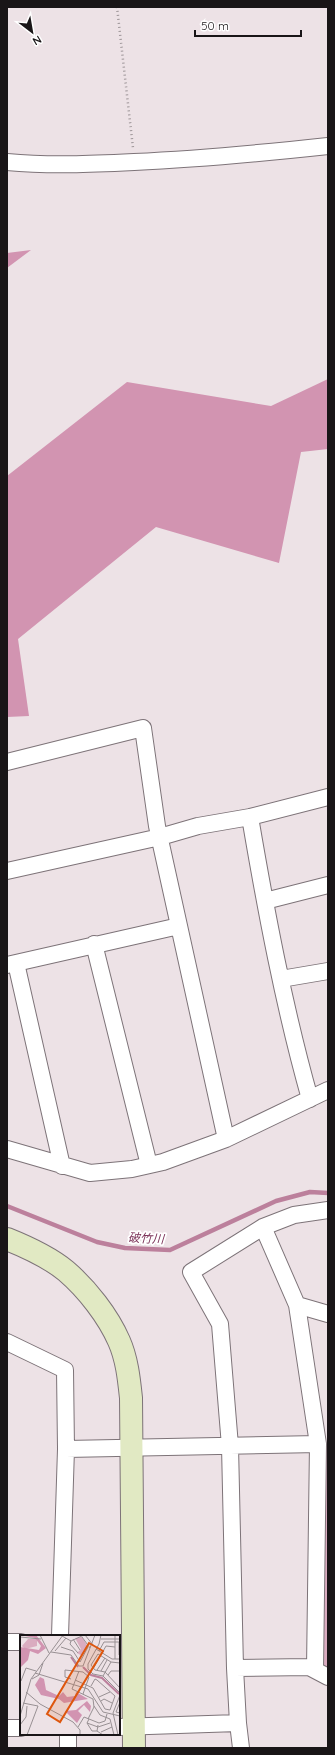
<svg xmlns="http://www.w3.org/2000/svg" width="335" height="1755" font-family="Quicksand,'Noto Sans JP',sans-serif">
  <rect width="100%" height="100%" fill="#ede2e6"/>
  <path fill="#daacc0" d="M318,1444H328V1678L309,1667Z"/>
  <path fill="#d294b1" d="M31,250L7,268V253Z
    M328,379V449L301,452L279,563L156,527L18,639L29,716L7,717V476L127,382L271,406Z"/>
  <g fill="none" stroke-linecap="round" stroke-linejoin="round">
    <path stroke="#bc809c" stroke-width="4.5" d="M7,1206L97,1242L125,1248L170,1250L276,1201L310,1192L328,1193"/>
    <defs>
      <path id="street" d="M7,162C50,166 92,164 134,162C199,159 263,153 328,146
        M7,762L143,728L157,826L226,1139
        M250,817C266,911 284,1007 310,1099
        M7,871L160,837L198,826L250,817L328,797
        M265,901L328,885
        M94,944L149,1165
        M16,963L62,1166
        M7,965L179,926
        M281,979L328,971
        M7,1149L90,1173L132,1169L163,1162L226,1139L328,1090
        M263,1227L297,1305L318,1444L315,1669
        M297,1305L328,1314
        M7,1342L65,1370L66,1449L60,1636
        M66,1449L318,1444
        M7,1642H21
        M235,1668L309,1667L328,1677
        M119,1727L238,1723
        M7,1728H21
        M68,1734V1748
        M241,1748L238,1723L235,1668L230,1446L220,1324L191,1272L263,1227L294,1215L328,1210"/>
      <path id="secondary" d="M7,1239C27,1247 49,1257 66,1271C87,1289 108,1316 119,1341C127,1359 129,1379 131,1398L134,1748"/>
    </defs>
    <use href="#street" stroke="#7d7378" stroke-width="18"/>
    <use href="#secondary" stroke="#7d7378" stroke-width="24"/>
    <path stroke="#9e9699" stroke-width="2.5" stroke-dasharray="1 3" stroke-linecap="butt" d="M117,7L133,148"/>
    <use href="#street" stroke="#fff" stroke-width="16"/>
    <use href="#secondary" stroke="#e1e9c3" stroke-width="22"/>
  </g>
  <g text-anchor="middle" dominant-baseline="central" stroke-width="3.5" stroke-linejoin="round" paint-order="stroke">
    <g font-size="12" font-style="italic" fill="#7b3258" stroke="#fff">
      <text transform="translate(146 1238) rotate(3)">破竹川</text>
    </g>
  </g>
  <g transform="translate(20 1635)">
    <rect width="100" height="100" fill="#ede2e6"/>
    <path d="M62,2L68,12L62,21L57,18L61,14L55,3ZM8,4H17V11L5,14L2,11Z" fill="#daacc0"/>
    <path d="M0,0H16L26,13L18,19L10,16L8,25L0,33V12L19,15L21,11L15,3ZM20,42L24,44L26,55L39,61L43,57L47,62L55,61L56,57L68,64L44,68L39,64L21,60L15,50ZM67,66L71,71L70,77L64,70L58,76L62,80L57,88L45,76L56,75Z" fill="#d294b1"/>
    <path fill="none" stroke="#bc809c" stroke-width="2" d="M51,22L58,32M63,32L71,40L82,43L99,59"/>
    <path fill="none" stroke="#989093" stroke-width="1" d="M20,0L29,18M65,0L73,10M81,0L79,9L68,29V34L73,39L83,41L100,58M42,1L51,6L64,0M0,2L21,4M62,2L70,13M53,4L60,15M81,4H100M51,6L50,9L58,18M41,12L53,16L60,27M76,14L92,24H100M35,16L46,3M79,16L84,7H100M31,17L51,20L59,31M99,20V7M95,24V0M60,27L68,12M100,28L91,27L78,19L71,30L75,35L85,37L100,53M59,31H63L75,0M73,34L86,11L95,12M77,35L85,23M59,36L52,54L73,64L74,72L68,84M81,36L87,25M15,38L68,54L83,77L100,81M88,40L91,36H100M83,41L91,27M12,44L19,40L23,28M51,44L45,42V35L63,37L69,42L63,59M55,45L73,53L85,74L90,75L95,61L77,45L75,44L71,51M1,46L6,33L16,36M6,57L20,69L53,87L60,95V100M79,62L90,57M81,66L84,64L92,68M100,67L96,77L100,78M3,68L18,71L7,100M74,71L80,80L90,84L94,100M0,81L11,44L43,0M69,84L67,88L78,92L90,88M67,88L72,96H77M0,90L6,82L7,71M78,90L77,96L83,100M58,92L64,82L79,88L85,86L87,79M81,97L92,92M98,100L93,78L100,60"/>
    <path fill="#de560d" fill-opacity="0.15" stroke="#de560d" stroke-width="2" d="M69,8L83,16L40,87L27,79Z"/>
    <rect width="100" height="100" fill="none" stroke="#191517" stroke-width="2"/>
  </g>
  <rect width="335" height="1755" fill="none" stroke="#191517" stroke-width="16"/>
  <g transform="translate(32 32) rotate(149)" stroke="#ffffff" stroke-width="3" paint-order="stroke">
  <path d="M0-3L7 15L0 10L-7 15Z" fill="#191517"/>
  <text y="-6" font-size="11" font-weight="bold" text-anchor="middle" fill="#191517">N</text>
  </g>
  <path d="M195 30v6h106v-6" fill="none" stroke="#191517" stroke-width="2"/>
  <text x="201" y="30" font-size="12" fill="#191517" stroke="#ffffff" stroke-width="3" paint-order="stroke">50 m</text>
</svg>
